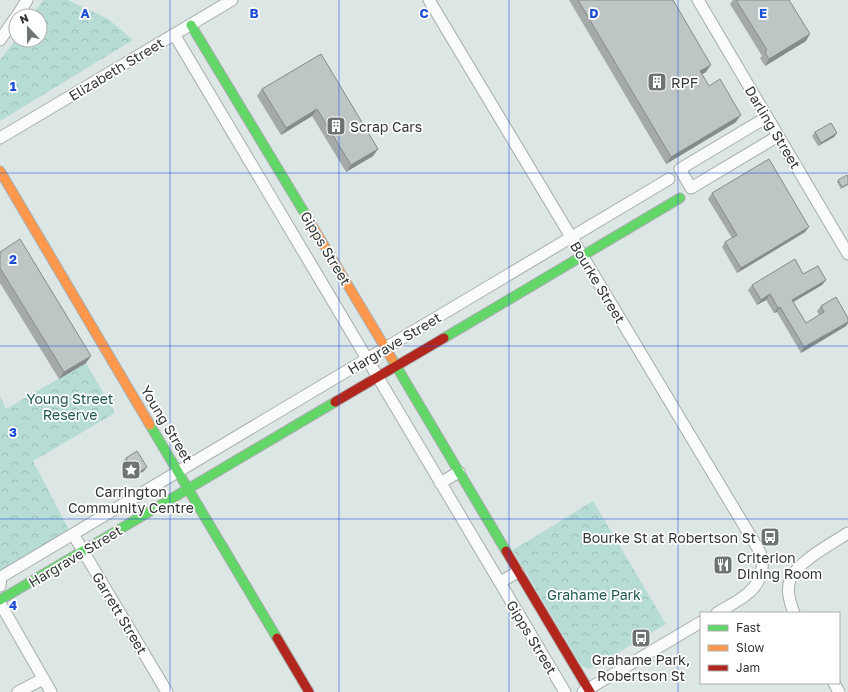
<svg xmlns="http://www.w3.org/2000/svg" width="848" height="692" font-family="'Golos Text',sans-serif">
  <defs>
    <pattern id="park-crowns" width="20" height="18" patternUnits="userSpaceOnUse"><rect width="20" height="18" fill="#b6dcd5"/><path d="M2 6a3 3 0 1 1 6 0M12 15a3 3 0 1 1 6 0" fill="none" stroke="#9dbdb7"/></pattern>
  </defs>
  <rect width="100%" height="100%" fill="#dce6e4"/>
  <path fill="url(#park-crowns)" d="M43,0H68L108,19L133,40L0,121V60L16,39L40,40V16H32Z
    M86,363L115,413L33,461L69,530L0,572V396L6,409Z
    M593,501L666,624L598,665L588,669L581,665L513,550Z"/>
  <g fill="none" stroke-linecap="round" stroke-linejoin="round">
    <defs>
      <path id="street" d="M429,0L760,552C761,557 763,563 762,568C760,592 735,602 717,613
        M698,0L848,254
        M17,16L27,0
        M174,34L565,692
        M0,40L16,17
        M767,117L680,169L691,188L778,136
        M0,138L232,0
        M440,483L459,472
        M73,534L167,692
        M500,582L518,572
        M0,586L1,577L669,179
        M0,603L51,692
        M794,613C790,603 786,590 790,580C798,561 831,544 848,533
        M834,683L839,692
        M18,692L43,679
        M583,692L701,622"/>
      <path id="fast" d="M191,25L307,217
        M444,338L680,198
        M392,359L506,551
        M150,425L277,638
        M0,600L335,402"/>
      <path id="slow" d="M0,171L150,425
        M307,217L392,359"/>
      <path id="jam" d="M335,402L444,338
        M506,551L590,692
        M277,638L309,692"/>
    </defs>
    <use href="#street" stroke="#a7aead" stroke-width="13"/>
    <use href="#fast" stroke="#a7aead" stroke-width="11"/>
    <use href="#slow" stroke="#a7aead" stroke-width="11"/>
    <use href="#jam" stroke="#a7aead" stroke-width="11"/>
    <use href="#street" stroke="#fafbfb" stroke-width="11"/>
    <use href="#fast" stroke="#63d668" stroke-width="9"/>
    <use href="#slow" stroke="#ff974d" stroke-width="9"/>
    <use href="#jam" stroke="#b3261e" stroke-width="9"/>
  </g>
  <path fill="#a3aaa9" d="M569,0H673L706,72L702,74L709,86L736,122L666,164Z
    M733,0H789L806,41L765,66L760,58L762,56L730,4Z
    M321,54L378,149L373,156L346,172L312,116L281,135L257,96L262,89Z
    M815,132L837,133L834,137L818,146L812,136Z
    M838,180L848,185L841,189L837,182Z
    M712,193L805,232L737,273L722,247L725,242L732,238L708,199Z
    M0,252L86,363L59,379L0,283Z
    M803,274L826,280L822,285L793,302L806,323L819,315L817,311L821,306L848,318V323L846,326L801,353L777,312L774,313L766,300L757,305L748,290L752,285Z
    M126,458L144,471L133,477L123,462Z"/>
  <path fill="#858b8a" d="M810,34L806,41L765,66L769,59Z
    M711,65L706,72L695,78L700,71Z
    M317,109L312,116L281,135L286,128Z
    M741,115L736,122L666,164L671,157Z
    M837,133L834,137L818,146L821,143Z
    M378,149L373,156L346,172L351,165Z
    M809,227L805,232L737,273L741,268Z
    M826,280L822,285L788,305L792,300Z
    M770,294L766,300L757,305L761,300Z
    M780,307L777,312L774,313L778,308Z
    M848,322V323L846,326L801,353L804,347Z
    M91,356L86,363L59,379L64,372Z
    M147,467L144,471L133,477L136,474Z"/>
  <path fill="#bec6c5" stroke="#858b8a" d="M578,0H673L711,65L700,71L709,86L720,79L741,115L671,157Z
    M736,0H789L810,34L769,59L765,52L767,50Z
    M321,54L378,149L351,165L317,109L286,128L262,89Z
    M831,123L837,133L821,143L815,132Z
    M769,159L809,227L741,268L725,242L737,235L712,193Z
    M847,175L848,177V184L842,187L838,180Z
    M20,239L91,356L64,372L0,268V252Z
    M795,259L803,274L818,266L826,280L792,300L806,323L824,312L821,306L836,297L848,318V322L804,347L780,307L778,308L770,294L761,300L752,285Z
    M137,451L147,467L136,474L126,458Z"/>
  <path fill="none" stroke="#1d4ed8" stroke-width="1" stroke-opacity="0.55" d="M170,0V692M339,0V692M509,0V692M678,0V692M0,173H848M0,346H848M0,519H848"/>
  <defs>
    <symbol id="building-square" viewBox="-11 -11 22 22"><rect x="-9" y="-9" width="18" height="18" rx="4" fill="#6d7473" stroke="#fff"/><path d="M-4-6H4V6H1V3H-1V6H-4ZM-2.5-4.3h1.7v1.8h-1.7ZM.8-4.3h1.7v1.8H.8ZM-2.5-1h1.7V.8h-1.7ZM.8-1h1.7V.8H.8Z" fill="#fff"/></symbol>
    <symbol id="sight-square" viewBox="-11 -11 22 22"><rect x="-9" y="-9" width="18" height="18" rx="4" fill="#6d7473" stroke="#fff"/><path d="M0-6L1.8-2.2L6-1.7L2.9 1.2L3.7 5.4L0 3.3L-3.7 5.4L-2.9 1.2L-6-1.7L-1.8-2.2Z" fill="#fff"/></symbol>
    <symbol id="bus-square" viewBox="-11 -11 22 22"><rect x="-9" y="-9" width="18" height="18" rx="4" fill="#6d7473" stroke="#fff"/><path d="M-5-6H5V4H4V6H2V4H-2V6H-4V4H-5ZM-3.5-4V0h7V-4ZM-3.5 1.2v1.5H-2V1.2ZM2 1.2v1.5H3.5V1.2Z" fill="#fff"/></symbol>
    <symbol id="restaurant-square" viewBox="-11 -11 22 22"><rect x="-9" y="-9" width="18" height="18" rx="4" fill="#6d7473" stroke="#fff"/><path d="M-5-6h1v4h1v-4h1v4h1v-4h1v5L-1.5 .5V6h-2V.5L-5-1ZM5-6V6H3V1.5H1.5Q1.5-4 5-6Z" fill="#fff"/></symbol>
  </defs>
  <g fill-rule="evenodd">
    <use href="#building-square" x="646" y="71" width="22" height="22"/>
    <use href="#building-square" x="325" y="115" width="22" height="22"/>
    <use href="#sight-square" x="120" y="459" width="22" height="22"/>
    <use href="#bus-square" x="759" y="526" width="22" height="22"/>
    <use href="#restaurant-square" x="712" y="554" width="22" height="22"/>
    <use href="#bus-square" x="630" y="627" width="22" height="22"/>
  </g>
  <g text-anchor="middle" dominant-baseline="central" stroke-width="3.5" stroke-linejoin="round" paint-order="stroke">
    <g font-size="14" fill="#313736" stroke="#fff">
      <text transform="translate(116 69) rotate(-31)">Elizabeth Street</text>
      <text transform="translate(773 127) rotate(59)">Darling Street</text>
      <text transform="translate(326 248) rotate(59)">Gipps Street</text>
      <text transform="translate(598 282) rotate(59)">Bourke Street</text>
      <text transform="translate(394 343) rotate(-31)">Hargrave Street</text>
      <text transform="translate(167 424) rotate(59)">Young Street</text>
      <text transform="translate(75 556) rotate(-31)">Hargrave Street</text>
      <text transform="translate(120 613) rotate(59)">Garrett Street</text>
      <text transform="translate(532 637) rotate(59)">Gipps Street</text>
    </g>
    <g font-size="14" fill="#313736" stroke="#fff" text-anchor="start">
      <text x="671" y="82">RPF</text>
      <text x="350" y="126">Scrap Cars</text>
      <text x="131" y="491" text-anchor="middle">Carrington<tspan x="131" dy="16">Community Centre</tspan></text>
      <text x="756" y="537" text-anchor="end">Bourke St at Robertson St</text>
      <text x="737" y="557">Criterion<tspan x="737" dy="16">Dining Room</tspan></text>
      <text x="641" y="659" text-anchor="middle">Grahame Park,<tspan x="641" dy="16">Robertson St</tspan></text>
    </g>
    <g font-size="14" fill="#205951" stroke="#fff">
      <text x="70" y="398">Young Street<tspan x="70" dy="16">Reserve</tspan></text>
      <text x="594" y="594">Grahame Park</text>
    </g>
  </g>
  <g font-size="13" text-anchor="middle" font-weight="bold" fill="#1d4ed8" stroke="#fff" stroke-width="3.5" stroke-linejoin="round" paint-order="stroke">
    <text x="85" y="18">A</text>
    <text x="254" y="18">B</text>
    <text x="424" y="18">C</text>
    <text x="594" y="18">D</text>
    <text x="763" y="18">E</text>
    <text x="13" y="91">1</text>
    <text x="13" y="264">2</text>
    <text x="13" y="437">3</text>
    <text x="13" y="610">4</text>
  </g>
  <rect x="700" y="612" width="140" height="72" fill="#ffffff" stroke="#adafaf"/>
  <rect x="708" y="625" width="20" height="6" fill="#63d668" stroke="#adafaf"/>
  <text x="736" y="632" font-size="12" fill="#313736">Fast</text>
  <rect x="708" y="645" width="20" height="6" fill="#ff974d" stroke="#adafaf"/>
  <text x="736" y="652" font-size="12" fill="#313736">Slow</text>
  <rect x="708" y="665" width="20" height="6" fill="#b3261e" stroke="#adafaf"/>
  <text x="736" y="672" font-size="12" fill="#313736">Jam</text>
  <g transform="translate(28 28) rotate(338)"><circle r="19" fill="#ffffff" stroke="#adafaf"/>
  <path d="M0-3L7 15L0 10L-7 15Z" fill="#6d7473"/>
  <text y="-6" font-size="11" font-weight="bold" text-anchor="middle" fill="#313736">N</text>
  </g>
</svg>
